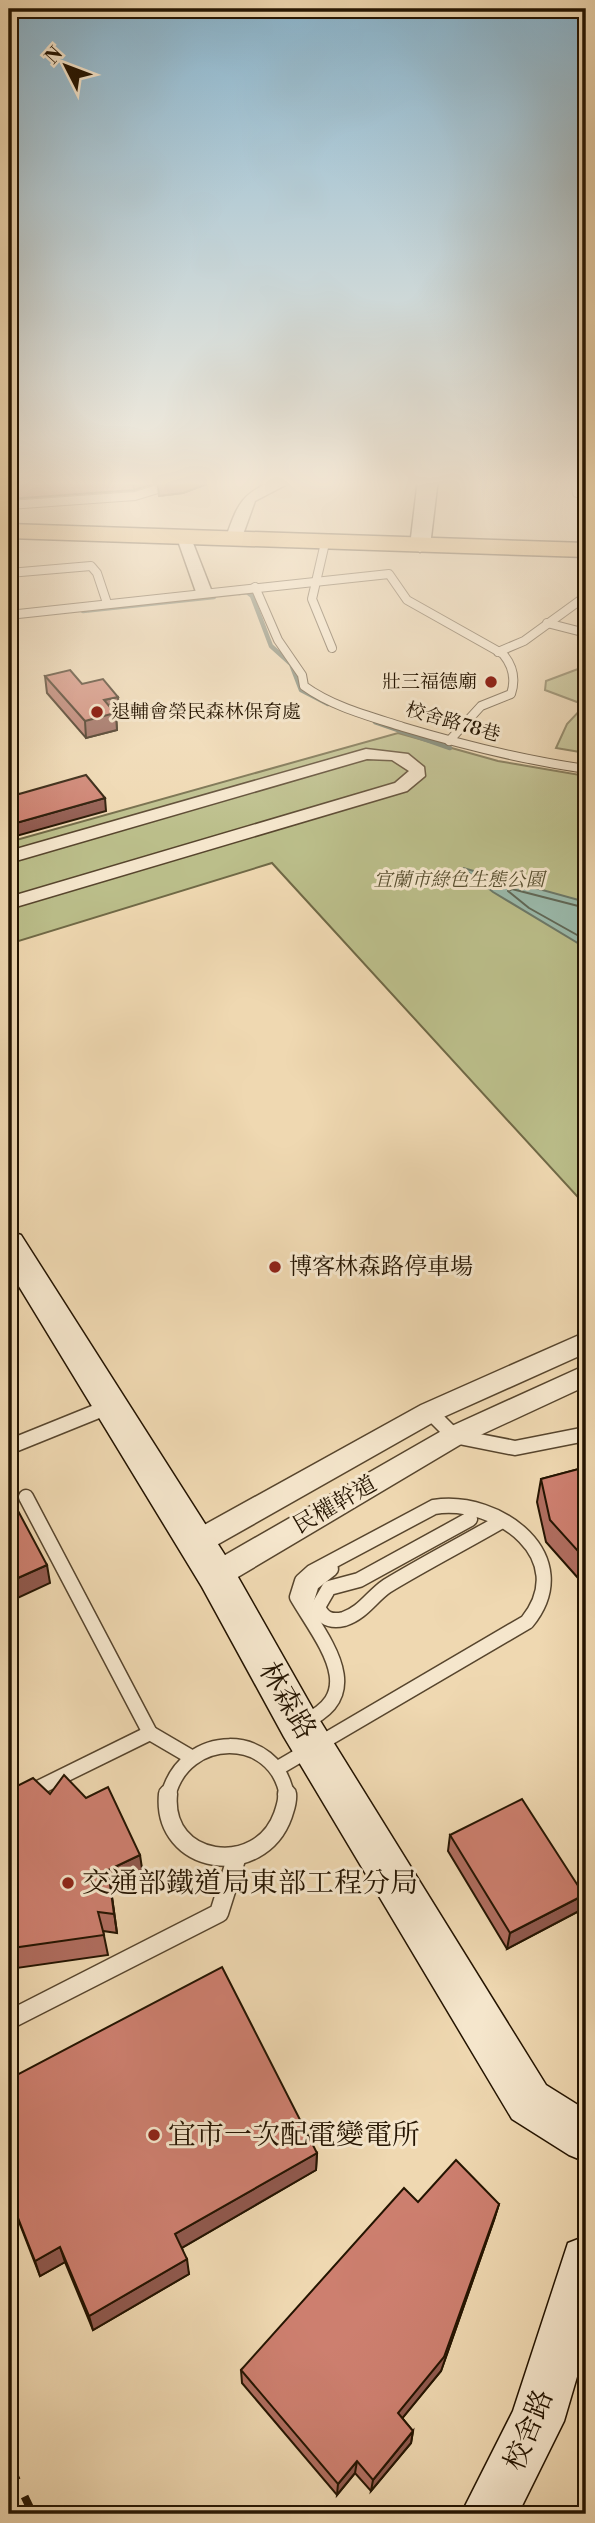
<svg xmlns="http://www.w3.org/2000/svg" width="595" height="2523" font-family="'Libre Bodoni','Noto Serif TC',serif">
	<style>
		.green { fill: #bbbe8a; stroke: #706946; stroke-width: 2 }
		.water { fill: #9abaac; stroke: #6b7868; stroke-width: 2 }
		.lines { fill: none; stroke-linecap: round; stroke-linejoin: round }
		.shore { stroke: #5f6756; stroke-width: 2 }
		.stream { stroke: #6b7868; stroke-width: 4.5 }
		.lane-far2-casing { stroke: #57452d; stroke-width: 10 }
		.lane-far1-casing { stroke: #57452d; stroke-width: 17 }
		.lane-casing { stroke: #57452d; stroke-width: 21 }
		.street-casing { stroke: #57452d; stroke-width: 3 }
		.secondary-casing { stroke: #241401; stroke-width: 3 }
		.primary-casing { stroke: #241401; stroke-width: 3 }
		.lane-far2 { stroke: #f5e6cc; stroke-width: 8 }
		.lane-far1 { stroke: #f5e6cc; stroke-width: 14 }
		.lane { stroke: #f5e6cc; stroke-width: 18 }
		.street { fill: #f5e6cc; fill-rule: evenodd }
		.secondary { fill: #f5e6cc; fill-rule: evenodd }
		.primary { fill: #e8bc78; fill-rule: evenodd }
		.rail { stroke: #241401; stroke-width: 8; stroke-dasharray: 18 18; stroke-linecap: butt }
		.wall { fill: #b06d5f; stroke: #241401; stroke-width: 2 }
		.shaded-wall { fill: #90594e; stroke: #241401; stroke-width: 2 }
		.building { fill: #cd7f6f; stroke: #241401; stroke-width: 2 }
		.poi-dot { fill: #8f2418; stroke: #f5e6cc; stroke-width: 2.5 }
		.labels { text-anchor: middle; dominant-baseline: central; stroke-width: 6; stroke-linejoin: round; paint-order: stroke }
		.far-poi-label { font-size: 19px; fill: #241401; stroke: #f5e6cc; text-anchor: end }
		.far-street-label { font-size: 19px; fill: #241401; stroke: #f5e6cc }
		.far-park-label { font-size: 19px; font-style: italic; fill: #595031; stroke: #f5e6cc }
		.poi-label { font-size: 23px; fill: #241401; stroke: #f5e6cc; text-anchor: start }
		.street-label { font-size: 23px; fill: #241401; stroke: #f5e6cc }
		.near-street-label { font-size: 28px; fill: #241401; stroke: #f5e6cc }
		.near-poi-label { font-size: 28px; fill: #241401; stroke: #f5e6cc; text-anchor: start }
	</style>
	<rect width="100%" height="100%" fill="#efd8b1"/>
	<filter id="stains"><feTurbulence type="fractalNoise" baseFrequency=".00286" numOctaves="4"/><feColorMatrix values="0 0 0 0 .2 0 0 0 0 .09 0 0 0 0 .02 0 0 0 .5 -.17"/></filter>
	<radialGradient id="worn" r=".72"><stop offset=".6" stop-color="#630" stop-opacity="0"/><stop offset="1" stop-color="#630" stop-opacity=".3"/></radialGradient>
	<g class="green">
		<polygon points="586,666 586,753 556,748 567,724 585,705 545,690 546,681"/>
		<polygon points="398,733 498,761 586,776 586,1206 272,863 9,944 9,842"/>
	</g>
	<polygon class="water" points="463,868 586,902 586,948 493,892"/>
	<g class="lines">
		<polyline class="shore" points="586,908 512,889 508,891 529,908 586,940"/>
		<g class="stream">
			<polyline points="239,593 247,592 252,596 271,646 291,664 301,690 328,704"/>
			<polyline points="83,611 214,597"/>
			<polyline points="375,722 450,748"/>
		</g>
		<g class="lane-far2-casing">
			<g id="lane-far2">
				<polyline points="575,479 577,493 586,494"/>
				<polyline points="9,505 135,496 174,484 176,479"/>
				<polyline points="325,543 312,599 332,648"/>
				<polyline points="9,573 91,566 97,573 107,603"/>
				<path d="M255,587L278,640L302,675L304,686C333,707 369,716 403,727C463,745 524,760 586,769"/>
				<path d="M9,615L389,574L407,600L503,654C513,666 516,679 511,694L481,706L449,741"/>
				<polyline points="547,623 586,633"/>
				<polyline points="498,652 524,641 586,596"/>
			</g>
		</g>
		<g class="lane-far1-casing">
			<g id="lane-far1">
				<polyline points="430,1412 454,1436 515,1448 586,1434"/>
				<polyline points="9,1447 108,1407"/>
				<polyline points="26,1497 150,1733"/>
				<path d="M470,1519L359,1580L329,1588L318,1607C323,1619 331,1622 344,1619C363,1613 372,1596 387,1586C425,1563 464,1543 502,1521"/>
				<polyline points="305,1606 312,1584 331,1569"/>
				<path d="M278,1768L527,1622C579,1558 499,1497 434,1507L312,1572L302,1581L297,1597C322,1640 370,1694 303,1722"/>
				<polyline points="22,1796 150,1733 191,1757"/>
				<path d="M168,1796C184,1730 276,1729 287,1796"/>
			</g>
		</g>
		<g class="lane-casing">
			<g id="lane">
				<path d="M168,1794C161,1866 260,1880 283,1815C285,1808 288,1802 287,1794"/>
				<polyline points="9,1802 25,1794"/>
				<polyline points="9,2020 219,1913 237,1856"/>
			</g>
		</g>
		<g class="street-casing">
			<g id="street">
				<path d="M277,479H297L255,501L241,540L238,543H228L225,540C238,504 240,494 277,479Z"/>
				<polygon points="184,534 191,538 212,592 210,595 198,595 196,592 177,538"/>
				<polygon points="366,749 408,754 424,767 425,776 407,791 9,909 9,897 395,783 409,771 392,760 367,759 9,863 9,851"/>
				<polygon points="586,1332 586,1353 439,1419 206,1551 196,1555 186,1551 182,1543 186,1535 421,1405"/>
				<polygon points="586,1365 586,1386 463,1443 226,1584 216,1587 206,1584 202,1575 206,1566 445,1429"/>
			</g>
		</g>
		<g class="secondary-casing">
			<g id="secondary">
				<polygon points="418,479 438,479 430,546 420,552 410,546"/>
				<polygon points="9,1231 21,1235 230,1563 314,1711 546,2085 586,2110 586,2162 569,2155 512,2119 284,1737 202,1587 9,1270"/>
				<polygon points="586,2236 586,2346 564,2421 518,2514 461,2514 513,2411 568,2243"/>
			</g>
		</g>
		<g class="primary-casing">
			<polygon id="primary" points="9,524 586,543 586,557 9,538"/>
		</g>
		<use href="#lane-far2" class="lane-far2"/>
		<use href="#lane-far1" class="lane-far1"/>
		<use href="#lane" class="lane"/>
		<use href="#street" class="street"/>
		<use href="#secondary" class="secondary"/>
		<use href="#primary" class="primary"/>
		<polyline class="rail" points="9,2464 33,2514"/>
	</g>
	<g class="wall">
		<polygon points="9,479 212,479 212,482 183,493 159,496 158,482 134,490 9,499"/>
		<polygon points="45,676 82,684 119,714 116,715 117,730 86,738 47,693"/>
		<polygon points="586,1467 586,1587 546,1542 537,1502 541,1479"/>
		<polygon points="9,1790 86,1798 143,1875 111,1890 117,1933 103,1931 108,1955 17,1968 12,1948 11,1925 9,1925"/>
		<polygon points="450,1835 579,1911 507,1949 448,1851"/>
		<polygon points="317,2153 316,2170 182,2248 189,2274 93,2330 65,2262 40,2276 9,2196"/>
		<polygon points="418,2202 499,2204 494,2220 441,2371 402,2418 413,2431 411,2443 371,2491 355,2473 337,2495 242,2383 241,2370"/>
	</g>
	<g class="shaded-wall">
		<polygon points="133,479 212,479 212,482 183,493 159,496 158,482 134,490"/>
		<polygon points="118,697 119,714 116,715 117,730 86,738 85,721 104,700"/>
		<polygon points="105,798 106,811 9,838 9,825"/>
		<polygon points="47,1565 50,1583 9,1602 9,1582"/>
		<polygon points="140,1855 143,1875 111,1890 117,1933 108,1870"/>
		<polygon points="584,1895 579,1911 507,1949 510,1933"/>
		<polygon points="317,2153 316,2170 178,2250 175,2234"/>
		<polygon points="499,2204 494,2220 441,2371 396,2426 398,2413"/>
		<polygon points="60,2247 65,2262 40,2276 35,2261"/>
		<polygon points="187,2259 189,2274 93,2330 89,2316"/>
		<polygon points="413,2431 411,2443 371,2491 373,2480"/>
		<polygon points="357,2461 355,2473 337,2495 338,2484"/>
	</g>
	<g class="building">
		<polygon points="70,670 82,684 103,679 118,697 104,700 115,713 85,721 45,676"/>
		<polygon points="86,775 105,798 9,825 9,781 19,794"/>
		<polygon points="586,1467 586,1560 550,1520 541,1479"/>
		<polygon points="9,1494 47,1565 9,1582"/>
		<polygon points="64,1775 86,1798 108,1787 140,1855 108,1870 114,1914 98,1912 104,1935 12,1948 10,1904 9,1904 9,1790 33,1778 50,1794"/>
		<polygon points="522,1799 584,1895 510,1933 450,1835"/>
		<polygon points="222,1967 317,2153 175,2234 187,2259 89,2316 60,2247 35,2261 9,2195 9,2079"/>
		<polygon points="456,2160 499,2204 444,2357 398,2413 413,2431 373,2480 357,2461 338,2484 241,2370 404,2188 418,2202"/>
	</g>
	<linearGradient id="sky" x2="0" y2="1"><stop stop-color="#89b6d0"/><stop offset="0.58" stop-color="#f8eddc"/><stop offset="1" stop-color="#f8eddc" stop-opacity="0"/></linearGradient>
	<rect width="595" height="833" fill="url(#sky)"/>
	<g class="poi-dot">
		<circle cx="491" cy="682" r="7"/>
		<circle cx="97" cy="712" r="7"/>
		<circle cx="275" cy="1267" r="7"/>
		<circle cx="68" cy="1883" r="7"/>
		<circle cx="154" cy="2135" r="7"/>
	</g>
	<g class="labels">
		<g class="far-poi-label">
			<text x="477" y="682">壯三福德廟</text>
			<text x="111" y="712" text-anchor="start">退輔會榮民森林保育處</text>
		</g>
		<g class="far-street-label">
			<text transform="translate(453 722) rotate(16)">校舍路78巷</text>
		</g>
		<g class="far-park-label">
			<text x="459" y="880">宜蘭市綠色生態公園</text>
		</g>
		<g class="poi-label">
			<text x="289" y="1267">博客林森路停車場</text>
		</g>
		<g class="street-label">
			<text transform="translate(335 1505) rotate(-30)">民權幹道</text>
		</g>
		<g class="near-street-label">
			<text transform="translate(287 1701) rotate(60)">林森路</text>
			<text transform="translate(529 2430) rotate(-68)">校舍路</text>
		</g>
		<g class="near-poi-label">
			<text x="82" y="1883">交通部鐵道局東部工程分局</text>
			<text x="168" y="2135">宜市一次配電變電所</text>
		</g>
	</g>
	<rect width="595" height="2523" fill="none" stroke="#efd8b1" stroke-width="35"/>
	<rect x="10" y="10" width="574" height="2502" fill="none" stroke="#241401" stroke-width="3.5"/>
	<rect x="18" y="18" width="560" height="2488" fill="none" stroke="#241401" stroke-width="2"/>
	<g transform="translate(66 66) rotate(312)" stroke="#f5e6cc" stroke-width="5" paint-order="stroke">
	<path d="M0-5L12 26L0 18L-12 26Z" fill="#241401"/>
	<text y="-10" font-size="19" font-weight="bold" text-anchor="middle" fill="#241401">N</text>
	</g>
	<rect width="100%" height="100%" filter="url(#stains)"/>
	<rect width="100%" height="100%" fill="url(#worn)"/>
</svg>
